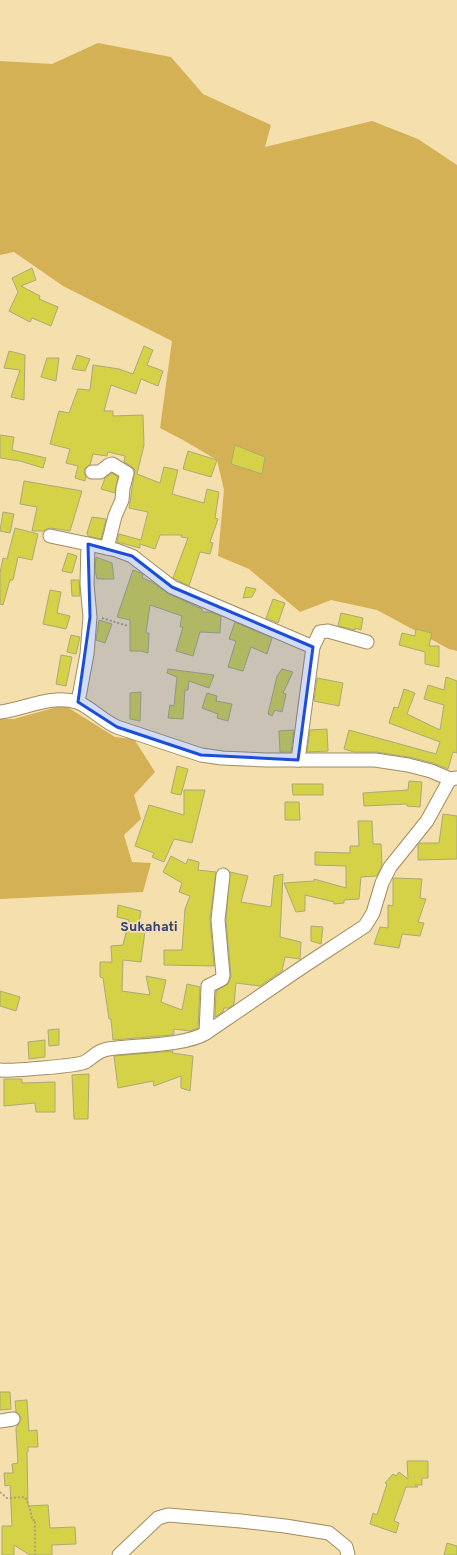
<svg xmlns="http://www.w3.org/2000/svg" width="457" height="1555" font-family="Overpass,sans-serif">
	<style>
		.green { fill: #d5b155 }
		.building { fill: #d5d247; stroke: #aaaa78 }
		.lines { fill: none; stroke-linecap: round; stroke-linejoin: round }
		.street-casing { stroke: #a18d5e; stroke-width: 15 }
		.path { stroke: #ae9e78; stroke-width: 2; stroke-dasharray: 2 2; stroke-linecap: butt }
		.street { stroke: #fff; stroke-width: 13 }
		.marked { fill: #1d4ed8; fill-opacity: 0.2; stroke: #1d4ed8; stroke-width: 3; stroke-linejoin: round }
		.labels { text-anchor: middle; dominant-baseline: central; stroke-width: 3.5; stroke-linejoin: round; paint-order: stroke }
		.quarter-label { font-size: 14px; font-weight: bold; fill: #30437c; stroke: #f4dfad }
	</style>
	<rect width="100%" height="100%" fill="#f4dfad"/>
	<g class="green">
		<polygon points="98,43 171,57 203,94 271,125 265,147 372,121 418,139 457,165 457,651 449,649 377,610 331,600 300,612 249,569 218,556 224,490 217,460 183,440 160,428 172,341 63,286 14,252 0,255 0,61 52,64"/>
		<polygon points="64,705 115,737 134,739 155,772 134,795 141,819 124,835 132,862 151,863 143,892 0,899 0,719 14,719"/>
	</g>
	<g class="building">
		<polygon points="32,268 36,280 21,286 40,296 39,299 58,307 51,326 32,318 30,322 9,311 18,292 12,278"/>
		<polygon points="144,346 153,350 147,365 163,371 158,386 141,379 136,394 111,385 104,411 113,411 113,416 143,415 144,445 137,474 160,483 164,467 178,470 172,494 204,503 207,489 219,492 215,518 218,519 210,542 213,543 210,554 200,552 189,586 173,578 188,538 181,537 182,535 160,535 155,549 140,544 140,548 117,542 119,534 141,540 148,512 129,508 135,470 131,466 124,462 125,456 108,452 107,456 93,454 90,465 85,468 84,472 86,477 85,481 75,478 78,466 66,463 70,449 50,444 59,411 69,413 78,389 90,390 93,365 119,369 133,374"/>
		<polygon points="9,351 25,355 24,400 11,397 20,370 4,368"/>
		<polygon points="77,355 90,359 85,371 72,369"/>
		<polygon points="47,358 59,358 56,381 41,377"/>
		<polygon points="0,435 14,437 12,450 46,458 43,468 20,461 0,458"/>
		<polygon points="235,445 265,457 262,474 231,464"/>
		<polygon points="188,451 217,460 211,477 183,469"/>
		<polygon points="112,473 118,477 115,493 101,489 105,478"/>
		<polygon points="24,481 82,491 70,531 51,528 47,529 44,531 32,531 37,507 20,504"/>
		<polygon points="3,512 14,514 10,533 0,531"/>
		<polygon points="92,517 106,519 101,539 88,536 87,533"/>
		<polygon points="15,528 38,534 32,560 18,557 13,580 10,580 3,605 0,604 0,573 3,558 7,559"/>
		<polygon points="68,553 77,556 72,573 62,571"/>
		<polygon points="96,557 112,563 114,579 97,579 95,570"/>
		<polygon points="133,570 141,573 143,575 142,578 152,582 169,594 202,609 202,612 210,612 221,616 220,633 200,632 193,656 176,651 183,627 180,627 182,616 150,605 146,633 149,633 148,653 141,651 130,651 130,620 117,617"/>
		<polygon points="71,580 79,580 80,596 72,596"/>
		<polygon points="246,587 256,589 252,597 243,598"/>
		<polygon points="50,590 61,592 57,613 70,616 66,629 43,624"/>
		<polygon points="273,599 285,603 278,623 266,618"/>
		<polygon points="341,613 363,618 361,630 355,628 355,630 338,626"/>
		<polygon points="99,620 112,624 105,643 96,640"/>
		<polygon points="235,622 272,638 267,654 251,647 243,671 228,667 236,641 229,639"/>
		<polygon points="416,629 432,633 429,646 439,646 439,667 425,664 425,652 399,645 402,633 415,636"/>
		<polygon points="71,635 80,637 76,654 67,652"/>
		<polygon points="61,655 72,657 66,686 56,684"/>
		<polygon points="168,669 214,675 209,688 189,681 188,690 185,690 183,719 168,718 170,705 174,706 177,677 167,673"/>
		<polygon points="282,669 293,672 283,693 286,694 282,712 275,710 272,716 268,714 277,676"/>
		<polygon points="446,677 457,681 457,753 453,752 448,769 433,763 409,757 376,752 354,752 344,749 349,730 436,754 440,742 389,723 394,707 398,708 404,689 415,693 407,714 440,730 444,705 424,699 428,685 444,690"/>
		<polygon points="317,678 343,683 339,706 314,701"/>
		<polygon points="141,692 140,721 130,719 130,693"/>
		<polygon points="207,693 217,696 216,701 232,704 228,721 217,718 218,714 202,708"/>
		<polygon points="327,729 328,751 307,752 310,730"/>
		<polygon points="294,730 291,752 280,752 279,731"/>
		<polygon points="177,766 188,769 181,795 171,793"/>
		<polygon points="409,781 422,782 420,807 407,806 407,804 364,806 363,793 408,790"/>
		<polygon points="292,784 323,784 323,795 293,795"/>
		<polygon points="184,790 205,790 192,843 174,839 164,862 152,857 154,853 135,846 149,805 184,815"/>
		<polygon points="285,802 299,802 300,820 285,820"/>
		<polygon points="443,814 457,816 457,859 418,860 418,845 420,843 439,843"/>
		<polygon points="358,821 372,821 373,844 381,844 382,865 377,876 361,877 359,899 344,900 344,903 334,904 334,902 305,895 305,911 296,912 284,883 314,881 314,879 346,888 346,866 315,865 315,852 350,853 350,846 359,846"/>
		<polygon points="171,856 186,864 188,859 199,862 198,870 216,872 210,919 214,966 164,965 164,950 182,950 185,909 190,896 179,892 182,883 163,872"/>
		<polygon points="230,872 248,876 241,902 271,907 274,876 283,874 280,937 301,942 300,959 285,957 282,971 260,986 236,983 234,1004 229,1008 224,1008 223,1012 215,1017 216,991 228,984 231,977 226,920"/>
		<polygon points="393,878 422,879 420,898 426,899 418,922 424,923 420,936 402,934 399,948 374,944 380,927 388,928 388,905 393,906"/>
		<polygon points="118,905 141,911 138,931 145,931 141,962 123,960 122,991 150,995 146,976 166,980 161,1002 182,1010 187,984 200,987 198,1028 190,1031 174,1029 174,1034 171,1035 113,1040 111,1019 109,1019 103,978 100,977 100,962 112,962 111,946 123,945 129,920 117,917"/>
		<polygon points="311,926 323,927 321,944 311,941"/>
		<polygon points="0,991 20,997 16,1011 0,1006"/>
		<polygon points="59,1029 59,1045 49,1046 48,1030"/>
		<polygon points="45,1040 45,1057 29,1059 28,1042"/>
		<polygon points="173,1051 172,1053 193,1056 190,1091 181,1088 181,1076 154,1086 153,1081 118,1088 114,1056"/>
		<polygon points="89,1074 88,1119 74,1119 72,1075"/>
		<polygon points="4,1079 22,1079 22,1083 55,1082 55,1112 36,1112 35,1103 4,1106"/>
		<polygon points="0,1392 10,1392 11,1409 0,1410"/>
		<polygon points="27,1400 29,1431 37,1430 38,1447 28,1447 28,1452 27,1452 28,1506 48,1505 50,1528 75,1527 76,1544 52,1545 52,1555 30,1555 14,1545 14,1555 2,1555 2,1526 12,1526 10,1485 5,1486 4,1473 13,1473 12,1464 18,1463 16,1429 21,1418 19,1414 16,1412 15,1401"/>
		<polygon points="407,1461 428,1461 428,1478 422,1478 422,1485 415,1485 418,1487 406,1487 394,1521 399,1523 396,1533 370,1524 373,1513 377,1515 387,1484 385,1483 393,1474 396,1476 399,1472 408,1479"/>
		<polygon points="447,1543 457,1546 457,1555 444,1555"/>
	</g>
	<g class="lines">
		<g class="street-casing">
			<g id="street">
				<polyline points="92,472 100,472 109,465 112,464 127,473 123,488 122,500 115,516 107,548"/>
				<polyline points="50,536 88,544 87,584 90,617 87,654 78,702"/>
				<polyline points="88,544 116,550 132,556 172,587 313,647"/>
				<path d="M0,712C25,709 52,694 77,702C89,706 103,721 117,727L201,755L222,758L266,760H375L408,765L431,771L450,779"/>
				<polyline points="298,760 313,647 320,632 328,631 367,642"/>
				<polyline points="206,1033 208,988 208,986 222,979 223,975 218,920 223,875"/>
				<path d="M0,1070C10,1071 78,1066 85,1062C94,1057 96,1051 108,1049C134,1045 185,1046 206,1033L304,966L365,926L373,913L382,883L390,867L427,821L450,779L457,778"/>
				<polyline points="0,1421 13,1419"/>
				<polyline points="119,1555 158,1518 168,1515 241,1521 285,1526 329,1533 346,1547 348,1555"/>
			</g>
		</g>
		<g class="path">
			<polyline points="102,618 128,626"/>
			<path d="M0,1492L7,1498L25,1497C29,1505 31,1511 32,1520H35V1555"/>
		</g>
		<use href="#street" class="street"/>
	</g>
	<path class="marked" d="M88,544L132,556L172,587L313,647L298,760L201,755L117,727L78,702L90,617Z"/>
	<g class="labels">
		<g class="quarter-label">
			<text x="149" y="927">Sukahati</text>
		</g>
	</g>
</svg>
